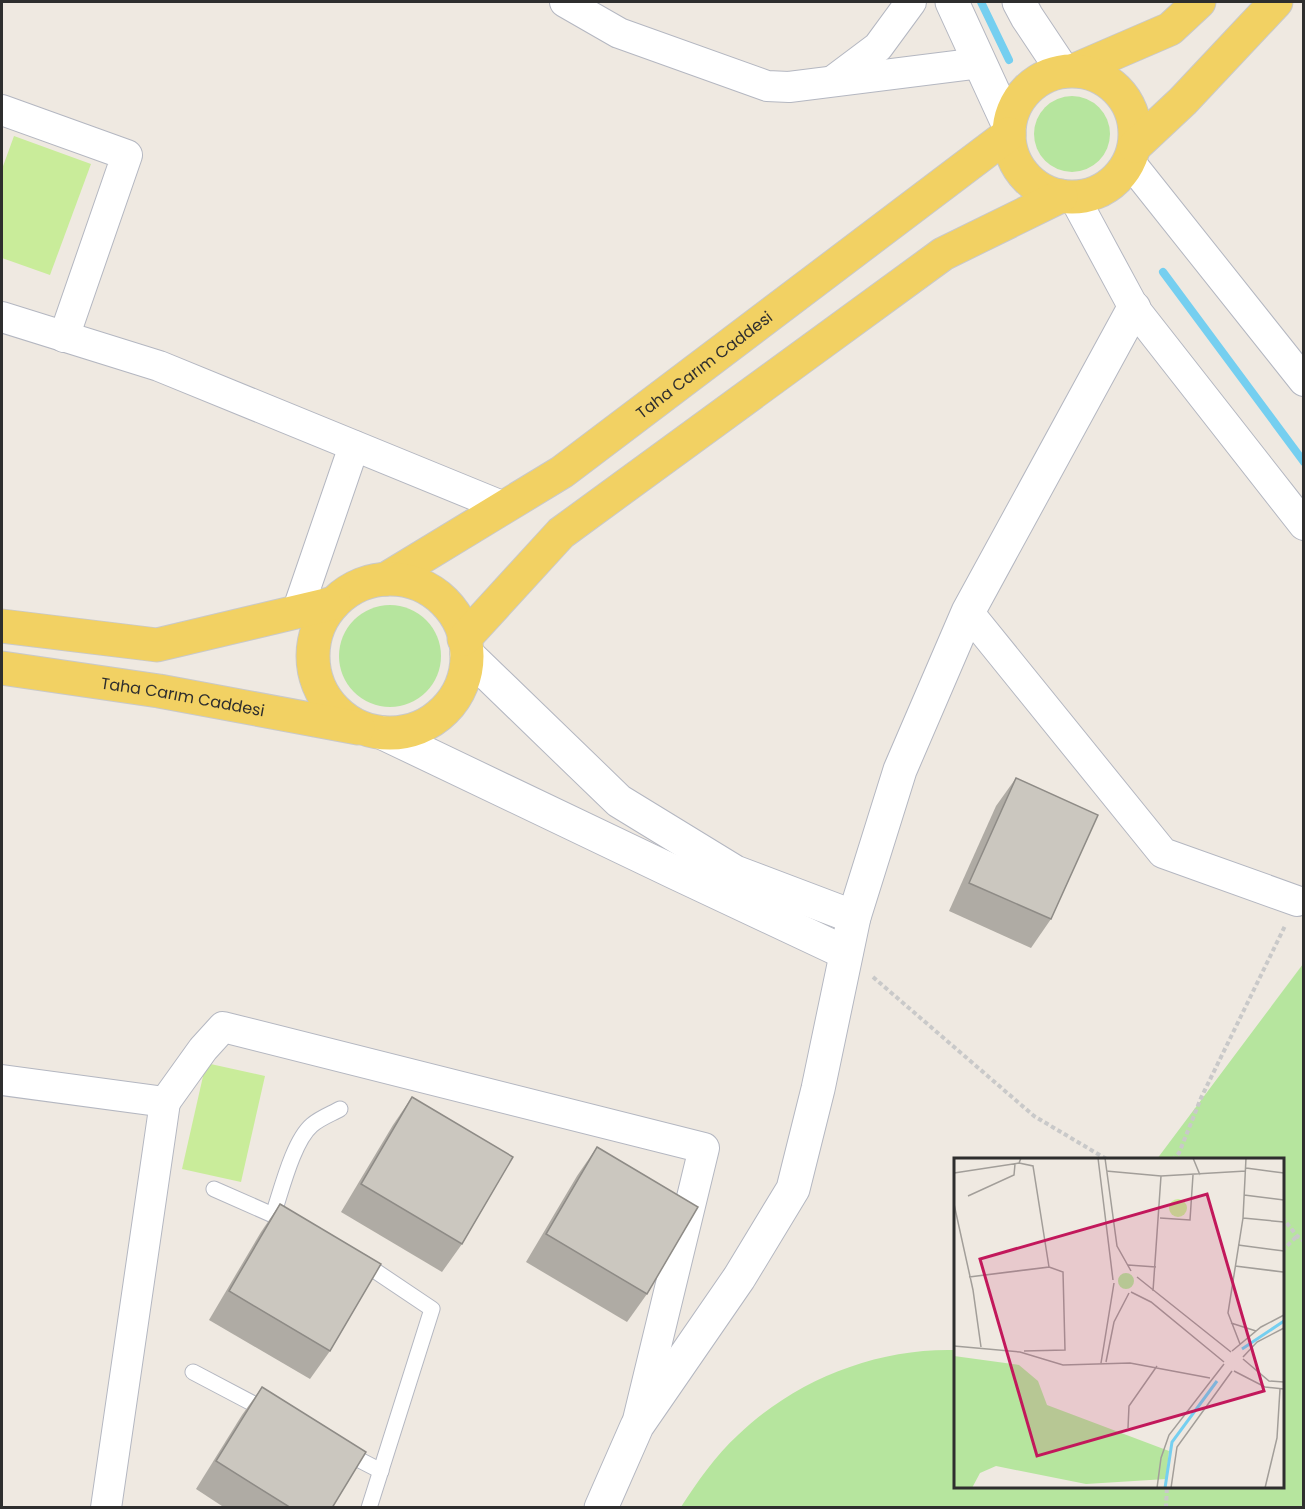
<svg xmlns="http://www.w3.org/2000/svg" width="1305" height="1509" font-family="Poppins,sans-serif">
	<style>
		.green { fill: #b6e59e }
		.pitch { fill: #c9ec9a }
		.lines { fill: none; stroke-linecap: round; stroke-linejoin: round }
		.stream { stroke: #75cff0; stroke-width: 8 }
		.service-casing { stroke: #b4b7c1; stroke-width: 17 }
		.minor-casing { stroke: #b4b7c1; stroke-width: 32 }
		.tertiary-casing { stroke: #b4b7c1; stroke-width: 35 }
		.secondary-casing { stroke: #b4b7c1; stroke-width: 35 }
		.primary-casing { stroke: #c9c9c9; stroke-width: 35 }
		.path { stroke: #c9c9c9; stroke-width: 4; stroke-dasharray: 4.5 3; stroke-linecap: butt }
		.service { stroke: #fff; stroke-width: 15 }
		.minor { stroke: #fff; stroke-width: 30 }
		.tertiary { stroke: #fff; stroke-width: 33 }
		.secondary { stroke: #fff; stroke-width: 33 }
		.primary { stroke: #f2d163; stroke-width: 33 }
		.wall { fill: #afaba4 }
		.building { fill: #cbc7bf; stroke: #8e8b86; stroke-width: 1.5 }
		.labels { text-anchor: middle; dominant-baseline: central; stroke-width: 4.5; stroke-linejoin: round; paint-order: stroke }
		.street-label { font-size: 16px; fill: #2e2e2e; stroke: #fff }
		.inset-river { fill: none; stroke: #75cff0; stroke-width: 3 }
		.inset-road { fill: none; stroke: #a29e99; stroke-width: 1.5 }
		.view { fill: #c2185b; fill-opacity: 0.15; stroke: #c2185b; stroke-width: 3 }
		.inset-edge { fill: none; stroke: #2e2e2e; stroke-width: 3 }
	</style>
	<rect width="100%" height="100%" fill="#efe9e1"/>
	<g class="green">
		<circle cx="1072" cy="134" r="38"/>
		<circle cx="390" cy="656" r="51"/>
		<path d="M1303,964V1507H681C698,1481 715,1456 738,1435C795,1380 876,1348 955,1350L956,1486H1282V1160L1157,1159Z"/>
	</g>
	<g class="pitch">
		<polygon points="14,136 91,164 50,275 2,258 2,169"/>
		<polygon points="206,1063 265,1076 241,1182 182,1169"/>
	</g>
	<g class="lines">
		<g class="stream">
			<polyline points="981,2 1009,60"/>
			<polyline points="1163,272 1304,462"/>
		</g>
		<g class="service-casing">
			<g id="service">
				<polyline points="214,1189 291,1223"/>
				<path d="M273,1215C281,1192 293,1141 312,1125C320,1118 331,1114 340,1109"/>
				<polyline points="362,1262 432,1309 369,1508"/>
				<polyline points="193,1372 267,1411"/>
				<polyline points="344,1452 381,1471"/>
			</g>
		</g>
		<g class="minor-casing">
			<g id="minor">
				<polyline points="565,2 619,33 767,86 789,87 980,63"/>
				<polyline points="834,80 878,47 911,2"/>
				<polyline points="2,110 127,155 64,337"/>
				<polyline points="1129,161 1304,381"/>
				<polyline points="1074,197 1134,308 1304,525"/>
				<polyline points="2,317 159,366 504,507"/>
				<polyline points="297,612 354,446"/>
				<polyline points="968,612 1163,853 1297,901"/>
				<polyline points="2,1080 165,1102 106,1508"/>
				<polyline points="165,1102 203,1049 223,1027 704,1148 638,1420"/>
			</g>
		</g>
		<g class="tertiary-casing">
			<g id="tertiary">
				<polyline points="467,654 619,801 735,872 854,917"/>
				<polyline points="383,733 676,873 846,953"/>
				<polyline points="601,1508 637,1426 739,1278 793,1189 818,1089 854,917 900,770 968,612 1134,308"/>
			</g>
		</g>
		<g class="secondary-casing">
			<g id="secondary">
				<polyline points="952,2 1009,126"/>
				<polyline points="1019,2 1027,17 1063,71"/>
			</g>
		</g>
		<g class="primary-casing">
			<g id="primary">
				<polyline points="1075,70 1170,29 1199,2"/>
				<circle cx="1072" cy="134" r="63"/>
				<polyline points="1135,146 1183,101 1276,2"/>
				<path id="s1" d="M386,579L562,472L1009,134"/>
				<circle cx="390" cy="656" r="77"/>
				<polyline points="2,626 157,645 334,603"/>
				<polyline points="464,639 561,533 943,254 1061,196"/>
				<path id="s2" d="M2,668L159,691L358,728"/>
			</g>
		</g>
		<g class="path">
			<polyline points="873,977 1034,1116 1108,1160"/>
			<polyline points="1172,1160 1179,1153 1201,1098 1285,926"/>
			<polyline points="1282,1217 1297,1236 1304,1241"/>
			<polyline points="1282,1251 1297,1236"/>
			<polyline points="1166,1508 1167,1486"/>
		</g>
		<use href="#service" class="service"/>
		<use href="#minor" class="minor"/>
		<use href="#tertiary" class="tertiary"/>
		<use href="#secondary" class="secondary"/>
		<use href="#primary" class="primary"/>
	</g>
	<g class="wall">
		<polygon points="1016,778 1051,919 1031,948 949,911 996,806"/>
		<polygon points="412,1097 462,1244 442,1272 341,1212 393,1125"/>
		<polygon points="597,1147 647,1294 627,1322 526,1262 577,1176"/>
		<polygon points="280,1204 330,1351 310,1379 209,1320 261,1232"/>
		<polygon points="262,1387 332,1508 225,1508 196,1489 242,1415"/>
	</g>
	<g class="building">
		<polygon points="1016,778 1098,815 1051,919 969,883"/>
		<polygon points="412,1097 513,1157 462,1244 361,1184"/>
		<polygon points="597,1147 698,1207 647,1294 546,1234"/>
		<polygon points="280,1204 381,1264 330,1351 229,1291"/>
		<polygon points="262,1387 366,1452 332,1508 291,1508 216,1461"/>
	</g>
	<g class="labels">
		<g class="street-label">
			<text stroke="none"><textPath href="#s1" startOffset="384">Taha Carım Caddesi</textPath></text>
			<text stroke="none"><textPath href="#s2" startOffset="183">Taha Carım Caddesi</textPath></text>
		</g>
	</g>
	<g transform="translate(954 1158)">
		<rect width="330" height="330" fill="#efe9e1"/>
		<path d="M164 123a8 8 0 1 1 16 0a8 8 0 1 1-16 0ZM0,198L65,207L84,223L93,247L215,293L212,321L132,326L42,308L26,315L18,330H0Z" fill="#b6e59e"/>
		<path d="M215 50a9 9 0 1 1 18 0a9 9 0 1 1-18 0Z" fill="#c9ec9a"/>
		<path class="inset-river" d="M288,191L330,163M211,330L218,284L263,223"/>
		<path class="inset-road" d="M144,0L159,122M151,0L163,88L177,113M239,0L246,17M292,10L330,15M152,13L207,18L292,13M0,15L65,5L67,0M290,37L330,42M14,38L60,17L61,6M0,46L19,132L27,189M206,60L236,62L239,17M289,60L330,64M284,87L330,93M174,107L202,109M281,108L329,114M15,119L95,109L79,8L65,5M183,119L277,194M199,133L207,18M177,134L197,144L270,204M277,165L302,173M286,186L274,155L289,60L292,0M0,188L66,194L109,207L176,205L256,220M70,193L111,192L109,114L95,109M278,193L307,169L330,157M289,199L303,184L330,170M289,201L315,223L330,224M152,204L160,164L175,135M147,205L160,125M280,213L311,229L330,231M174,270L175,248L203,208M203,330L207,300L215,277L270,206M217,330L223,289L278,213M311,330L323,280L326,231"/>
		<path class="view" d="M253,36L310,233L83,298L26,101Z"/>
		<rect width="330" height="330" class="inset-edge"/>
	</g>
	<rect width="1305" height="1509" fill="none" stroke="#2e2e2e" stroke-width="6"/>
</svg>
